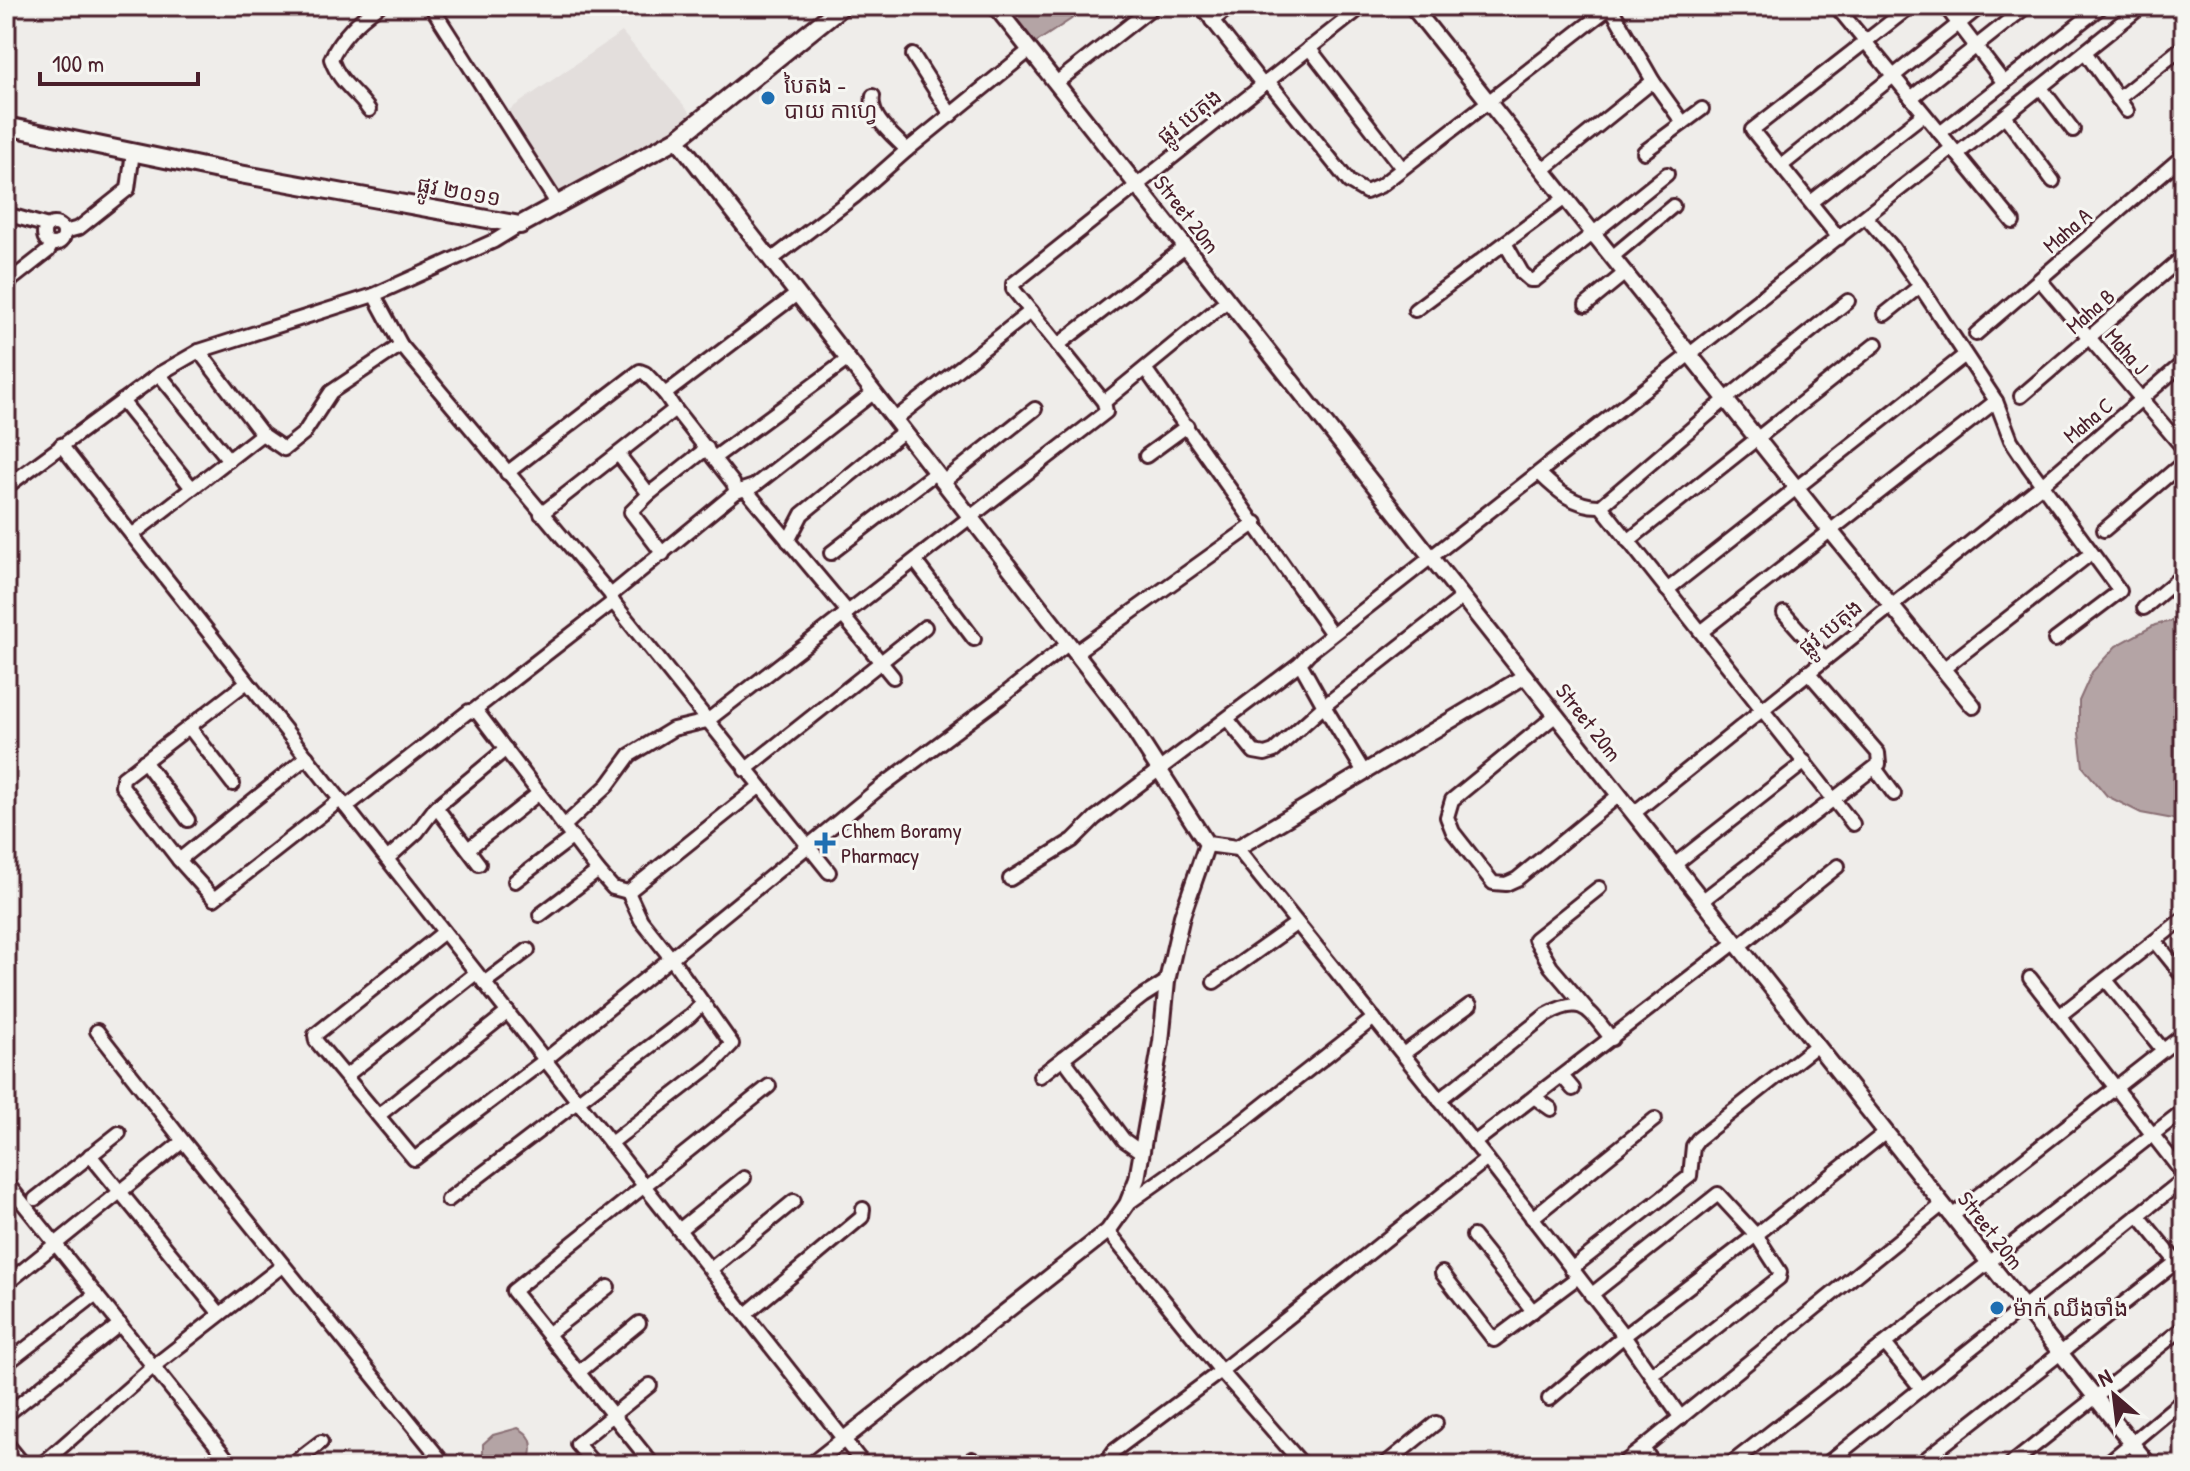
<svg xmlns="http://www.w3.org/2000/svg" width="2190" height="1471" font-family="'Patrick Hand','Noto Sans Khmer',sans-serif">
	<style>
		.built { fill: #e3dedc }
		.water { fill: #b4a4a5; stroke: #8a6f74; stroke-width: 2 }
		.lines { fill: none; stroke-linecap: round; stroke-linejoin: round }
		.minor-casing { stroke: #4a1f2b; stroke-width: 18 }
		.tertiary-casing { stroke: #4a1f2b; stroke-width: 20 }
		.secondary-casing { stroke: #4a1f2b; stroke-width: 22 }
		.minor { stroke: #f6f6f2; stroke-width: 12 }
		.tertiary { stroke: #f6f6f2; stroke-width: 14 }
		.secondary { stroke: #f6f6f2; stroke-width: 16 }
		.poi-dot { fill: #1f6fb2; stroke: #f6f6f2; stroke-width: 3 }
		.labels { text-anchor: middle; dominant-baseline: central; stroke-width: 6; stroke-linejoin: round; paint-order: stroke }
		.poi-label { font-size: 22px; fill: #4a1f2b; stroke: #f6f6f2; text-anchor: start }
		.street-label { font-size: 22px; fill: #4a1f2b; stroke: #f6f6f2 }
	</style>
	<rect width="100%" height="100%" fill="#efedea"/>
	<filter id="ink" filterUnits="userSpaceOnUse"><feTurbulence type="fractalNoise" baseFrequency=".0125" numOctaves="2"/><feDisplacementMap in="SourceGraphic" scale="16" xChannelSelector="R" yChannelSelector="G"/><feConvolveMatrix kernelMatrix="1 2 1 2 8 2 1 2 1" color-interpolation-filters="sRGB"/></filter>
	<g filter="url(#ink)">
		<polygon class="built" points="622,32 692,115 674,130 564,191 558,189 509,110"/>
		<g class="water">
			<polygon points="1012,6 1091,6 1035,43 1022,33"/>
			<polygon points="2184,618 2184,821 2141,813 2107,796 2083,767 2079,733 2079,701 2092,672 2116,646 2155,625"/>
			<path d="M518,1428C530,1434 534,1442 531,1456L520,1462L487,1461L483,1453V1444L493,1435Z"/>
		</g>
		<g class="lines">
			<g class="minor-casing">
				<g id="minor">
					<polyline points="431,6 558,205"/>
					<polyline points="1201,6 1263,85"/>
					<polyline points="1363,6 1268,81 1349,182 1366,192 1380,186 1610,7"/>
					<polyline points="1610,6 1653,81 1683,123 1644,152"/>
					<polyline points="1836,6 2013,222"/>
					<polyline points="1945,6 2004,83"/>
					<polyline points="1514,8 1518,6"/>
					<polyline points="1212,21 1231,6"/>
					<polyline points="1309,48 1402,168"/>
					<polyline points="2085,52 2127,111"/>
					<polyline points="913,55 951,115"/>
					<polyline points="1056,83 1154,6"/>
					<polyline points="2041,88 2073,130"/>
					<path d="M873,96C869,118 893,135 907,150L1030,50"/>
					<polyline points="1911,98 2027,6"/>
					<polyline points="2118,99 2184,46"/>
					<path d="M369,110C355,90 340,84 331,59C341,36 359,20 379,6"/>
					<polyline points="2005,116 2053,181"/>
					<polyline points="1683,123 1702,109"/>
					<polyline points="1940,133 2102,6"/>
					<polyline points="1957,154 2142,6"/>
					<polyline points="1781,166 1981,6"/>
					<polyline points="1543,170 1653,81"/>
					<polyline points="1811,202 1924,114"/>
					<polyline points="6,214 48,226"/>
					<polyline points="1866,217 1893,248 1920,286 1996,401 2011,440 2029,467 2120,591 2055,640"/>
					<circle cx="54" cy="234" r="10"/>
					<polyline points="64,232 79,228 128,189 133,152"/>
					<polyline points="1839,238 1752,130 1911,6"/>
					<polyline points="1505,243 1522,273 1530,280 1535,280 1667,174"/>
					<polyline points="1612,257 1673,206"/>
					<polyline points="771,260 855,196 907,150"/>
					<polyline points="2040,280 2184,449"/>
					<polyline points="6,284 48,251 52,244"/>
					<polyline points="374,295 401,345 611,595 613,602 829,872"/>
					<polyline points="1586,305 1625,273"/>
					<polyline points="1415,310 1565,198"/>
					<polyline points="1885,314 1920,286"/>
					<polyline points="1976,334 2184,155"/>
					<polyline points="1058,345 1185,247"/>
					<polyline points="199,351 262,434 284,449 304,433 331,392 401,345"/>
					<polyline points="1146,370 1332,634"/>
					<polyline points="159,374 229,460"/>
					<polyline points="2021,396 2184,256"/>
					<polyline points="122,401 192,488"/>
					<polyline points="1104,402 1228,300"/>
					<polyline points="894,420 1031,311"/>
					<polyline points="61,445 864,1465"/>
					<polyline points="618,454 649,494"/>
					<polyline points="1146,456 1187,426"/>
					<polyline points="714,458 847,360"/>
					<polyline points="507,473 640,371 645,373 665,394"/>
					<path d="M1540,474C1557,491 1576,507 1601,506L1853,824"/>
					<polyline points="943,482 1035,409"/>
					<polyline points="6,487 159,374 199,351 374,295 494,241 520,225"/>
					<polyline points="746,490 848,612"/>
					<polyline points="736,492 754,486 873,393"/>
					<polyline points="1601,506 1725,400 1848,301"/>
					<polyline points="541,514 675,409 665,394 797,294"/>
					<polyline points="2104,530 2184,462"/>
					<polyline points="132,535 262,434"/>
					<polyline points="788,541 802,514 903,432"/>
					<polyline points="1628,541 1876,344"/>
					<polyline points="831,553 935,473"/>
					<polyline points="663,554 631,512 649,494 707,448"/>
					<polyline points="915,561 974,639"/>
					<polyline points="1667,590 1965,355"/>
					<polyline points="611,595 736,492 733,483 675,409"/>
					<polyline points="2144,608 2184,574"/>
					<polyline points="1784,613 1825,659"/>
					<polyline points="843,616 893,677"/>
					<polyline points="1701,632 1996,401"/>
					<polyline points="1076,652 1256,523"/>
					<polyline points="1943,669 2085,558"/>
					<polyline points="247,682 123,778 122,786 179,860 214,899 340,800"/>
					<polyline points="473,711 613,602"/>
					<polyline points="1556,715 1452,800 1447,817 1453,832 1493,883 1506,884 1517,879 1619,795"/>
					<polyline points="1228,720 1254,752 1265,754 1274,751 1324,706 1300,663 1309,653 1952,148"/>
					<polyline points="189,727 233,784"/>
					<polyline points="144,761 188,820"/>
					<polyline points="1875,768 1894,794"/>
					<polyline points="745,770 925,627"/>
					<polyline points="1364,772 1324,706 1463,597"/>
					<polyline points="346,807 469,711 478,713 598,871 613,888 628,892"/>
					<polyline points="436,807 479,864"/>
					<polyline points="1634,813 2043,484 2184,362"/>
					<polyline points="564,826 608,785 630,755 673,729 707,721 1106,412 1104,402 1013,289 1013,284 1268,81"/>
					<polyline points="1237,848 1487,1159 1624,1336 1681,1418"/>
					<polyline points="468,849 539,793"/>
					<polyline points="387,859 417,832 436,807 506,749"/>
					<polyline points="179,860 307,757"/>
					<polyline points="1674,865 1805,762"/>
					<polyline points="1010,879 1073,840 1095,818 1300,663"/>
					<polyline points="515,881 573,837"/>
					<polyline points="628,892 641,920 671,958 878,789 1000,698 1069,643"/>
					<polyline points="628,892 759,787"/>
					<polyline points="1703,900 1879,764 1878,753 1808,672"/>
					<polyline points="540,915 598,871"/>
					<polyline points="444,932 315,1035 316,1041 414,1159 545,1060 671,958 703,1003 690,1016 448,1200"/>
					<polyline points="2155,941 2184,977"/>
					<polyline points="1739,946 1838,866"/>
					<polyline points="2030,978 2184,1175"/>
					<polyline points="2106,980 2163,1050"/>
					<polyline points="1214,982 1297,923"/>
					<polyline points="484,983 528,950"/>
					<polyline points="1586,1008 1551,967 1535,939 1599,888"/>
					<polyline points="2059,1016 2184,918"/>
					<polyline points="1403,1054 1470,1005"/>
					<polyline points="1063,1058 1124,1140 1141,1152"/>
					<polyline points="347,1075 476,973"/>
					<polyline points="1040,1076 1143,996 1167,981"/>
					<polyline points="1562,1076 1573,1089"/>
					<polyline points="1534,1097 1551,1109"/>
					<path d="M1439,1100L1546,1015C1584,994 1588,1010 1612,1039"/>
					<polyline points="379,1115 508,1012"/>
					<polyline points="183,1141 445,1465"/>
					<polyline points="611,1143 712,1065 732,1044 703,1003"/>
					<polyline points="1474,1143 1736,942"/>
					<polyline points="90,1155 220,1314"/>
					<polyline points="6,1182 232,1465"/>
					<polyline points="35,1199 119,1133"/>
					<polyline points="1127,1204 1233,1129 1374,1018"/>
					<polyline points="2138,1215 2184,1271"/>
					<polyline points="1952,1216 2184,1034"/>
					<polyline points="1532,1218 1655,1119"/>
					<polyline points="679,1230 744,1178"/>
					<polyline points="1108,1231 1221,1371 1303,1465"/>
					<polyline points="1473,1236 1533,1311"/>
					<polyline points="711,1269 794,1201"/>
					<polyline points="1571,1269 1690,1176 1693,1146 1698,1139 1817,1045"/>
					<polyline points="1442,1273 1494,1340 1578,1277"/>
					<polyline points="6,1284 183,1141 97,1031"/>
					<polyline points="1591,1295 1718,1194 1756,1235 1886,1132"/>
					<polyline points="746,1314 862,1217 863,1209"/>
					<polyline points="548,1334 608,1287"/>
					<polyline points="1885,1344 1921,1388"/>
					<polyline points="6,1364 96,1294"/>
					<polyline points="579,1372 639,1323"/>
					<polyline points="1549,1399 1624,1336 1756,1235 1780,1272 1779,1278 1690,1348 1651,1374"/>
					<polyline points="6,1415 120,1324"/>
					<polyline points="6,1443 24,1465"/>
					<polyline points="1643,1448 1943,1204"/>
					<polyline points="41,1465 154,1366 282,1266"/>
					<polyline points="291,1465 321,1442"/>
					<polyline points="595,1465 577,1444 650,1385"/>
					<polyline points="653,1465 513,1291 769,1086"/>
					<polyline points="964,1465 972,1459"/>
					<polyline points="1104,1465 1114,1451 1221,1371 1487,1159"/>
					<polyline points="1384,1465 1436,1423"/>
					<polyline points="1621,1465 1643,1448 1654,1465"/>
					<polyline points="1729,1465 2184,1110"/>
					<polyline points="1825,1465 2184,1179"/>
					<polyline points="1918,1465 2184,1256"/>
					<polyline points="2010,1465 2184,1327"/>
					<polyline points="2105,1465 2184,1399"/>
				</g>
			</g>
			<g class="tertiary-casing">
				<g id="tertiary">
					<polyline points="995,6 2149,1465"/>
					<polyline points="1412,6 1829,529 1973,706"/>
					<polyline points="677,139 1124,715 1207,844 1182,916 1167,981 1161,1042 1137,1179 1127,1204 1108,1231 811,1465"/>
					<polyline points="1207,844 1237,848 1525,676"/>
				</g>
			</g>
			<g class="secondary-casing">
				<polyline id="secondary" points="6,126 218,170 520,225 677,139 842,6"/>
			</g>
			<use href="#minor" class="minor"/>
			<use href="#tertiary" class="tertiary"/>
			<use href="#secondary" class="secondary"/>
		</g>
	</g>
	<g class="poi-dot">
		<circle cx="768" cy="98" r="8"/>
		<path d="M821 831h8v8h8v8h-8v8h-8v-8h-8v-8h8z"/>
		<circle cx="1997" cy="1308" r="8"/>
	</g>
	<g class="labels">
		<g class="poi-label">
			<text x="784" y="85">បៃតង -<tspan x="784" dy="25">បាយ កាហ្វេ</tspan></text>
			<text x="841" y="830">Chhem Boramy<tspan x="841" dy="25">Pharmacy</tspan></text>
			<text x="2013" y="1308">ម៉ាក់ ឈីងចាំង</text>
		</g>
		<g class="street-label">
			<text transform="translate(1189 116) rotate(-38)">ផ្លូវ បេតុង</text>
			<text transform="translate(459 191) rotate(10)">ផ្លូវ ២០១១</text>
			<text transform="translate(1187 214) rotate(52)">Street 20m</text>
			<text transform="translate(2067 230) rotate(-41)">Maha A</text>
			<text transform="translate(2090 311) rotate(-41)">Maha B</text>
			<text transform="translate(2127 351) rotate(49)">Maha J</text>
			<text transform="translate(2088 420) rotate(-40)">Maha C</text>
			<text transform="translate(1830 627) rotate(-39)">ផ្លូវ បេតុង</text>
			<text transform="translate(1589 722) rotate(52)">Street 20m</text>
			<text transform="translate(1991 1230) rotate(52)">Street 20m</text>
		</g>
	</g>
	<rect width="2190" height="1471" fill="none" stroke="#f6f6f2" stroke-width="32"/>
	<rect x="16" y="16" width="2158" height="1439" fill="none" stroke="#4a1f2b" stroke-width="3" filter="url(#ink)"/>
	<g transform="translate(2114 1395) rotate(332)" stroke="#f6f6f2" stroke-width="6" paint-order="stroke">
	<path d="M0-6L14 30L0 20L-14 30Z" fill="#4a1f2b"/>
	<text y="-12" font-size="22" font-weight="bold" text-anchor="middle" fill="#4a1f2b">N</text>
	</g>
	<path d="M40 72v12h158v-12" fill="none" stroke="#4a1f2b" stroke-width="4"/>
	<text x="52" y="72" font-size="24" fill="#4a1f2b" stroke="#f6f6f2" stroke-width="6" paint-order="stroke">100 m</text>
</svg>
